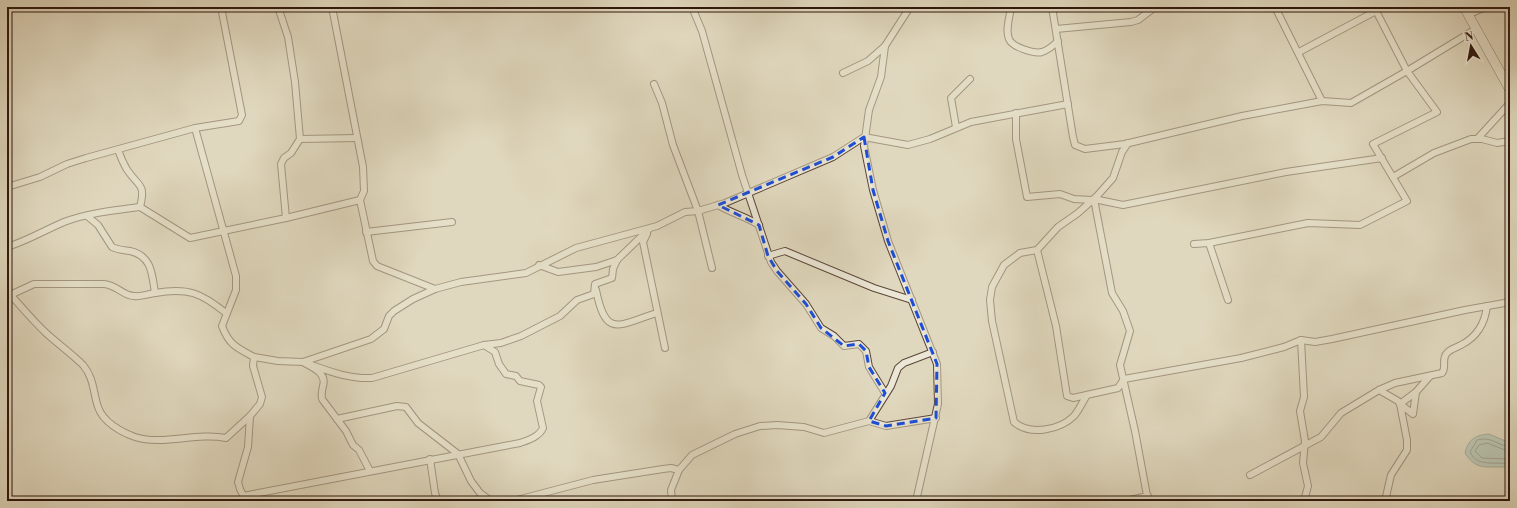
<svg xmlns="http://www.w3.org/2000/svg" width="1517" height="508" font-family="'Libre Bodoni',serif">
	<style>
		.water { fill: #94bab1; stroke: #6c796f }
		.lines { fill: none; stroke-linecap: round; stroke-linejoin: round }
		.shore { stroke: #62685f; stroke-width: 1 }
		.street-casing { stroke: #5b4739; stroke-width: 8 }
		.secondary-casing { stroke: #2f170d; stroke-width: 10 }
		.street { stroke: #ebe6d5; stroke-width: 6 }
		.secondary { stroke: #ebe6d5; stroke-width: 9 }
		.marked { fill: none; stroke: #1d4ed8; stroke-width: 3; stroke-dasharray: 8 5; stroke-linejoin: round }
	</style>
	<rect width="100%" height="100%" fill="#e0d8be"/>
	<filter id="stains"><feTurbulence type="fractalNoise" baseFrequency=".005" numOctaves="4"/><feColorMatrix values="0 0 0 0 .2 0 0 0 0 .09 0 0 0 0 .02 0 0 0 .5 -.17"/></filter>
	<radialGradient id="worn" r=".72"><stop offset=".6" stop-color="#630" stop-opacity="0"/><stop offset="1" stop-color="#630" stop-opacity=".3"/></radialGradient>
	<path class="water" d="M1489,434L1510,443V468C1491,464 1478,474 1465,453C1468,439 1476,435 1489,434Z"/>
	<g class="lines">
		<g class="shore">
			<path d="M1510,447C1496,445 1492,436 1477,440L1470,452C1478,468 1495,461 1510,464"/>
			<polyline points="1510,452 1487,443 1479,445 1475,451 1482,458 1510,459"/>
		</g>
		<g class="street-casing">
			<g id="street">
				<polyline points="278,7 288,37 295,82 300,139 291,153 284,158 281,164 286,218"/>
				<polyline points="332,7 363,167 364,191 360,200 373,261 377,266 435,289"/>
				<polyline points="692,7 702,31 742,175 771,262 777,271 806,304 821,328 834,336 844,346 859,344 866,351 869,367 885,393"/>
				<polyline points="910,7 885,46 881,77 869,110 864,146 873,190 888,241 937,364 938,404 916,501"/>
				<path d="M1011,7C1010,16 1005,30 1009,39C1012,47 1034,54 1042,52C1048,50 1053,46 1058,41"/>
				<polyline points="1052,7 1073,137 1075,145 1085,149 1125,144 1242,116 1322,101 1351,103 1407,71 1476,29"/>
				<polyline points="1275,7 1322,101"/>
				<polyline points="1469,14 1486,7"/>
				<polyline points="1056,29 1131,22 1138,20 1155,7"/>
				<polyline points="1299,52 1376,11"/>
				<polyline points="843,73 868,61 885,46"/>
				<polyline points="654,84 662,103 673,145 698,211 712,268"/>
				<polyline points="1016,113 1016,139 1027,197 1060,194 1074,199 1092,200"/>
				<polyline points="956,127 951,98 970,79"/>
				<path d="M195,128L236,276V290L222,326C229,345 237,348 254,357L253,366L262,397L260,404L250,416L248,447L238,482L240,489L246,501"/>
				<polyline points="1478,138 1510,103"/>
				<polyline points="300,139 357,138"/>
				<path d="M118,150C121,157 123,164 128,171C139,187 146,184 140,207"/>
				<polyline points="1393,177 1434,153 1471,139 1482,139 1497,143 1510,141"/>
				<polyline points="7,187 40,177 67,164 86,158 195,128 239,121 242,115 221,7"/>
				<path d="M718,205C731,213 745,216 759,225"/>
				<path d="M87,216L98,225L112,247C118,250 123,250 130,251C152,256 152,274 155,293"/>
				<polyline points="366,232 452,222"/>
				<polyline points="647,234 643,242 665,348"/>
				<polyline points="1209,243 1228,300"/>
				<polyline points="1194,244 1209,243 1308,223 1360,225 1407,201 1373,144 1437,112 1407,71 1374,7"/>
				<path d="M7,247C27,241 45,230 64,222C87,213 116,210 140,207L190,238L286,218L360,200"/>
				<polyline points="1037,250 1056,326 1067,396 1073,398 1118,388 1124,379 1241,358 1284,347 1301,340 1315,342 1332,339 1465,310 1510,302"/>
				<polyline points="768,256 785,251 874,288 912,300"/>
				<polyline points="539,265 558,272 596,267 617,260"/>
				<path d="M596,290C606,339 618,325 657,313"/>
				<path d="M7,291C20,305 32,320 46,333C58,344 72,354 83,365C94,378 93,392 98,407C103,422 121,432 135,437C164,446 196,432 226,438L250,416"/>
				<path d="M8,296L34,284H104C117,285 123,296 134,296C142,297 148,294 155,293C188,287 201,293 226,313"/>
				<polyline points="1301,340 1304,397 1300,411 1305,441 1303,463 1308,486 1304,501"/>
				<polyline points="254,357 278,361 303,362 371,339 384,329 389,316 394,311 413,299 435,289 461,282 526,273 576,248 657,226 685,212 698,211 725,203 833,157 864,137 908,145 930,139 971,122 1068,104"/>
				<polyline points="1379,390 1398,401 1400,404 1407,440 1407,450 1391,475 1385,501"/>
				<polyline points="1416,392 1400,404 1413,414 1416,392 1430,376"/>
				<path d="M1087,395C1083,401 1079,410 1074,416C1060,430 1030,436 1014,422L992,321L990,300L992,287L1004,265L1020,253L1037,250L1058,227L1078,213L1097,196L1113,178L1122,152L1128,143"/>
				<polyline points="337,419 397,406 406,407 418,423 458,454 471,481 480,493 491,501"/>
				<polyline points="869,421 886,426 936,418"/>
				<polyline points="430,459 435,493 438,501"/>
				<path d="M370,471L359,450L353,445L346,431L322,399C321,394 322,391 323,386C327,373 313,368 303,362C326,370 347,379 372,378L484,345L501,343L521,336L560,316L577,300L594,294L595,284L612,278L613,269L617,260L649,229"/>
				<path d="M1250,475L1321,437L1341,413L1379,390L1395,383L1442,373C1447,367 1441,359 1447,353C1450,349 1456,348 1461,345C1477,337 1485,323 1487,306"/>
				<path d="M243,496L520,443C528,440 539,437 543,428L537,401L541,387L539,385L520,381L516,376L506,374L499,364L495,352L484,345"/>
				<polyline points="513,501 593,480 663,469 671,468 679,470"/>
				<polyline points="672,501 671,490 679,470 692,455 735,434 760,426 777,425 804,427 824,433 869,421 891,386 898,368 904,363 933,352"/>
				<polyline points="1125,501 1148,496"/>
				<polyline points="1148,501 1135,431 1120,365 1130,331 1123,311 1112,293 1094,199 1123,205 1286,172 1382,158"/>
			</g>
		</g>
		<g class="secondary-casing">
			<polyline id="secondary" points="1464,7 1510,90"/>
		</g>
		<use href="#street" class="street"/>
		<use href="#secondary" class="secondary"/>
	</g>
	<path d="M0 0H1517V508H0ZM864,137L873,190L888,241L937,364L936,418L886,426L869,421L885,393L869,367L866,351L859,344L844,346L821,328L806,304L777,271L768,256L759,225L718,205L833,157Z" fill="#e0d8be" fill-opacity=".55" fill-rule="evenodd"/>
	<path class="marked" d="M864,137L873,190L888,241L937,364L936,418L886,426L869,421L885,393L869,367L866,351L859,344L844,346L821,328L806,304L777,271L768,256L759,225L718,205L833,157Z"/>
	<rect width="1517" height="508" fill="none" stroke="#e0d8be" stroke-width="24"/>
	<rect x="8" y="8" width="1501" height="492" fill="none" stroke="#2f170d" stroke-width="2"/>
	<rect x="12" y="12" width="1493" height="484" fill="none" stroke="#2f170d"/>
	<g transform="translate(1471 46) rotate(349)" stroke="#ebe6d5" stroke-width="3" paint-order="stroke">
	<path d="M0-3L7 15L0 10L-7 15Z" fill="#2f170d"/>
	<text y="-6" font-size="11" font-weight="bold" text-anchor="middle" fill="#2f170d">N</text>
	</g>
	<rect width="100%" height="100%" filter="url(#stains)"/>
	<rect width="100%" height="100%" fill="url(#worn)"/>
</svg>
